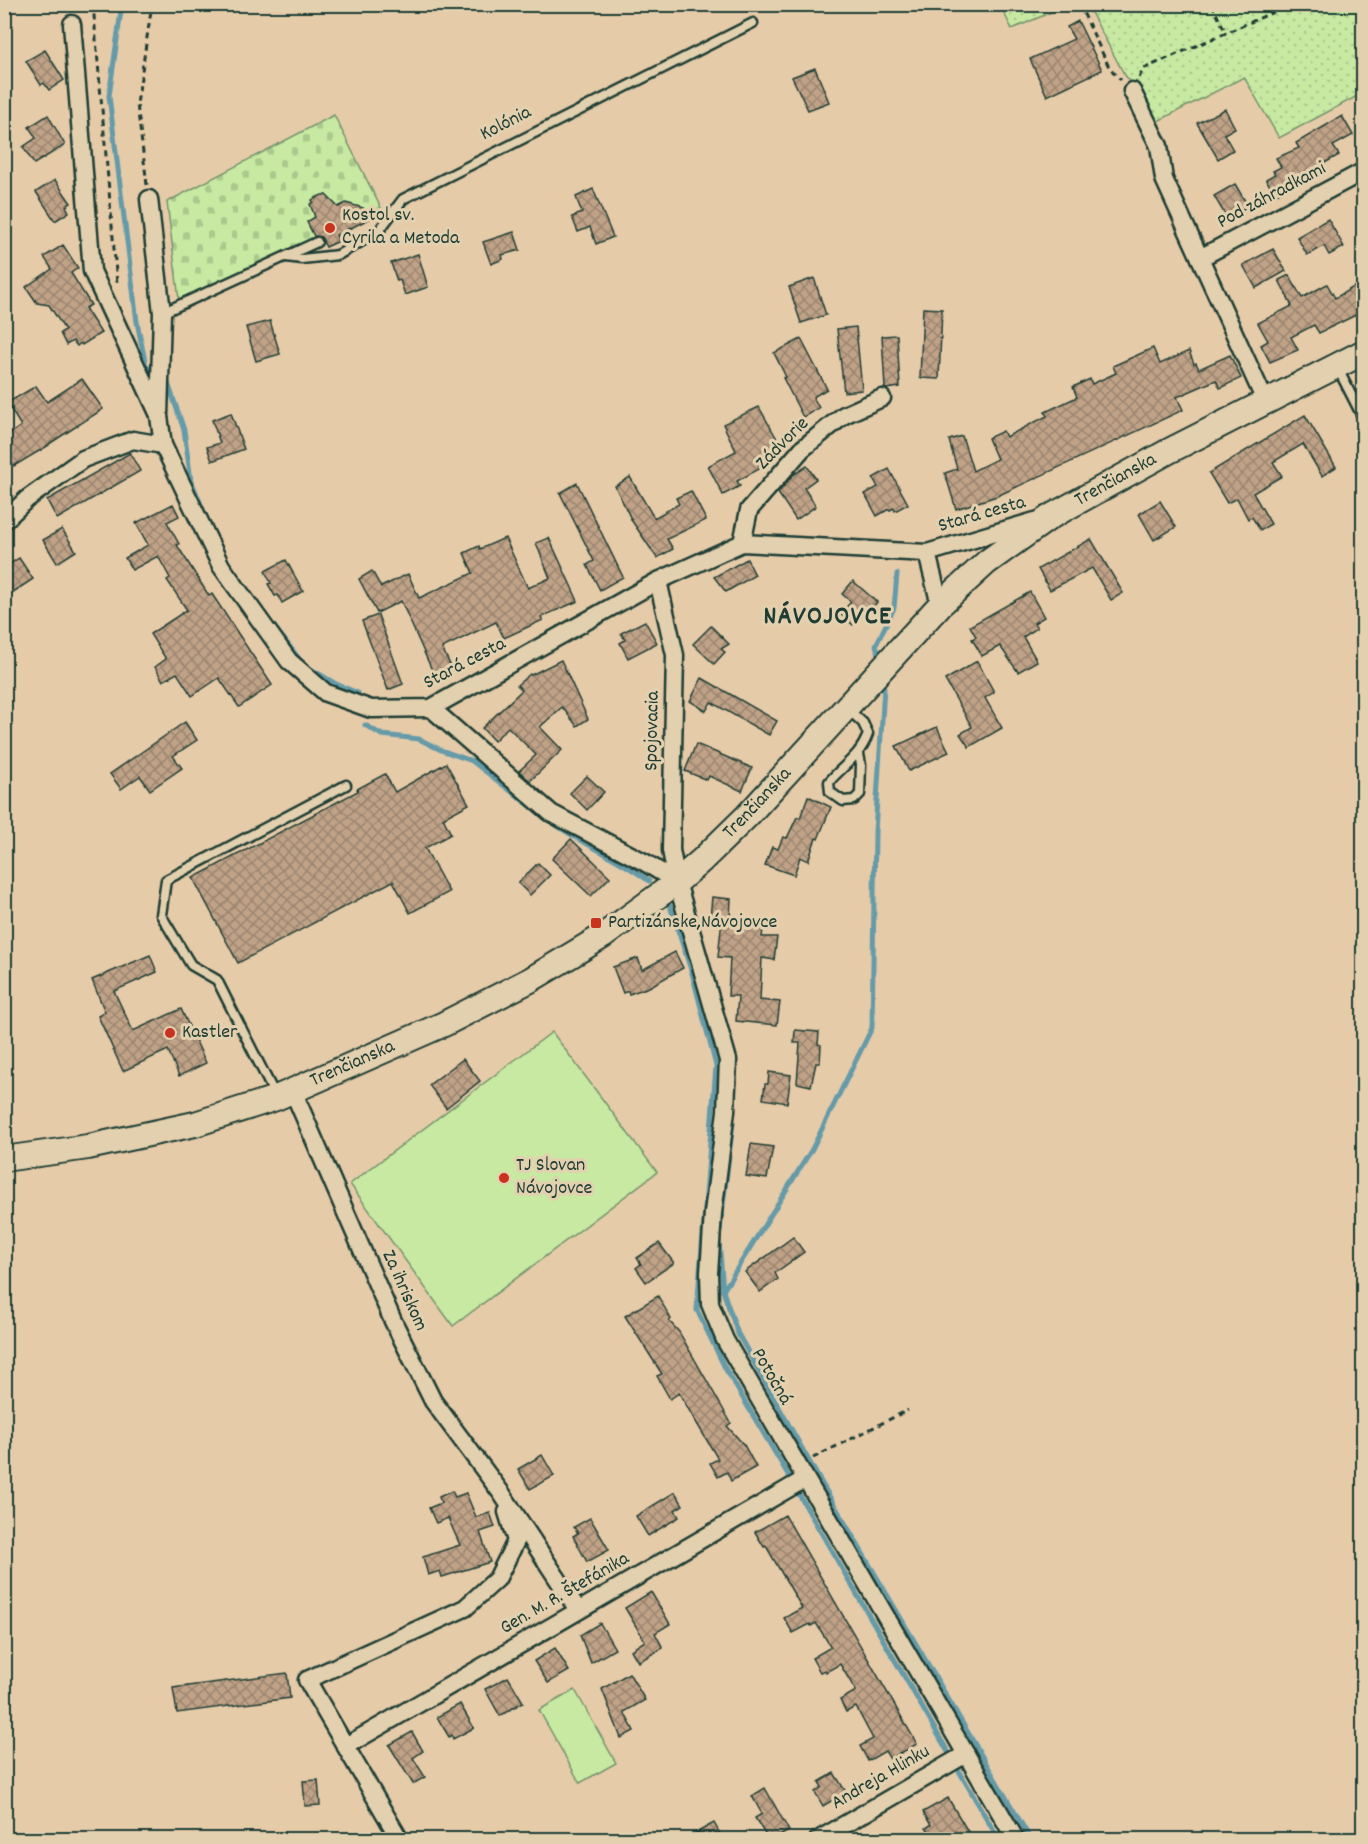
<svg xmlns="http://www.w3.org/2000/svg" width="1368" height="1844" font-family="Dekko,sans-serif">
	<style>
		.cemetery { fill: url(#cemetery-stones); stroke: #73936b; stroke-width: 1.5 }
		.park { fill: #c7e9a2; stroke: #73936b; stroke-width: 1.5 }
		.garden { fill: url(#garden-dots); stroke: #73936b; stroke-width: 1.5 }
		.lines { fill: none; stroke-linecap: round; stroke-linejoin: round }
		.stream { stroke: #659ba8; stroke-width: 5 }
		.building { fill: url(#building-cross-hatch); stroke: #1f3d34; stroke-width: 1.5 }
		.service-casing { stroke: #1f3d34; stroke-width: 13 }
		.minor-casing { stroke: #1f3d34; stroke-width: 21 }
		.secondary-casing { stroke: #1f3d34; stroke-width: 28 }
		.path { stroke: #1f3d34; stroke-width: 3; stroke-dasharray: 6 4.5; stroke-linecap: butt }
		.service { stroke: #e3d0ae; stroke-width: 8 }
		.minor { stroke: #e3d0ae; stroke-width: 16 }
		.secondary { stroke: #e3d0ae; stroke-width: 24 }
		.poi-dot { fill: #c8321e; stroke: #e3d0ae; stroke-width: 2 }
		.labels { text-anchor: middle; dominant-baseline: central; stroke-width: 6; stroke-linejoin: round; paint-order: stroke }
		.street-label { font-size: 20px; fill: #1f3d34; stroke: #e3d0ae }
		.poi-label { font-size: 20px; fill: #1f3d34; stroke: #e3d0ae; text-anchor: start }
		.district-label { font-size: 26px; font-weight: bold; letter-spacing: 1.5px; fill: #1f3d34; stroke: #e3d0ae }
	</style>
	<defs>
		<pattern id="cemetery-stones" width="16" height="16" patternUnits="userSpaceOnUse" patternTransform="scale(1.5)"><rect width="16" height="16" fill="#c7e9a2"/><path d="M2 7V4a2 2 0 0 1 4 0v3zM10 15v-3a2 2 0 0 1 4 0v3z" fill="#aac98c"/></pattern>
		<pattern id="garden-dots" width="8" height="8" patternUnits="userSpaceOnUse" patternTransform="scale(1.5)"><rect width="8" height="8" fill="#c7e9a2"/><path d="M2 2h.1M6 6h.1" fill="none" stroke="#aac98c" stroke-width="1.8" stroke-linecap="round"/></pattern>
		<pattern id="building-cross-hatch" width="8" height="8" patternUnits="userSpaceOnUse" patternTransform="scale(1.5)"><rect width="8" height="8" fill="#c0a287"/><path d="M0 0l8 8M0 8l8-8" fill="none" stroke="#9b856f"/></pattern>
	</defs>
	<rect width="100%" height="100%" fill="#e6cba9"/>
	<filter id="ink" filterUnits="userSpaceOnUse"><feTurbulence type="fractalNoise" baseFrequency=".0167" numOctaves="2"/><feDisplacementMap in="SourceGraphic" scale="12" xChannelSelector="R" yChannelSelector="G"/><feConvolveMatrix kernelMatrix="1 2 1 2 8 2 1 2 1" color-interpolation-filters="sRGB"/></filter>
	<g filter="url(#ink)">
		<polygon class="cemetery" points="334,115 383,212 337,235 339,241 326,247 323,241 317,243 314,238 179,300 167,202"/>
		<g class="park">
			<polygon points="552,1032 657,1172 453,1326 350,1184"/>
			<polygon points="575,1690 616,1763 580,1783 539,1710"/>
		</g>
		<g class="garden">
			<polygon points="1000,5 1068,5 1012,29"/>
			<polygon points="1087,5 1355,5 1363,20 1363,93 1279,138 1244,77 1156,122 1123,72"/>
		</g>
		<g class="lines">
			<g class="stream">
				<polyline points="122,4 109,96 137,322 146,366 152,371"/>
				<polyline points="167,380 184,430 191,480 208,522"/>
				<polyline points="273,625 304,665 336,684 358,693"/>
				<polyline points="878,652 876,645 894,608 897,574"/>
				<polyline points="365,725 382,735 419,739 441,750 472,761 538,812"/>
				<path d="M546,818C577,842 616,856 649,881"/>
				<polyline points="670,906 692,973 716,1066 697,1310 725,1368 790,1478"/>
				<polyline points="720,1231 733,1122"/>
				<polyline points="719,1240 723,1291 738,1334 818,1477 1031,1840"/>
				<polyline points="723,1291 812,1149 872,1028 875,832 884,687"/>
				<polyline points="797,1491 999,1840"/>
			</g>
		</g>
		<g class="building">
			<polygon points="1078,21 1102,70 1047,96 1030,59 1074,39 1067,27"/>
			<polygon points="45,50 64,80 49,90 44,83 41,85 26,61"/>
			<polygon points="815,68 829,102 808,110 792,77"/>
			<polygon points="1225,109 1235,128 1224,134 1233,150 1218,159 1197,123"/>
			<polygon points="48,115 65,145 34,164 23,147 36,138 29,127"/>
			<polygon points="1342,116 1353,135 1333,146 1339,155 1296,179 1298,182 1275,195 1266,179 1275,174 1273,171 1281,167 1276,158 1299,148 1296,143"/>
			<polygon points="55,180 71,203 66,206 69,212 55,221 36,192"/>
			<polygon points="1235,184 1248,206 1227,218 1214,196"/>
			<polygon points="593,189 613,237 596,244 590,227 578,232 572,217 582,213 576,197"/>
			<polygon points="322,195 326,195 338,207 346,203 363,208 369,219 336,235 339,241 326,247 321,237 314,236 307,222 315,217 310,204 313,202 312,200"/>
			<polygon points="1328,219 1344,247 1329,255 1324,246 1307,255 1297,237"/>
			<polygon points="514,232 520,250 502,255 503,259 491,264 483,242"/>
			<polygon points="63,245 78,268 71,273 91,305 85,308 101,333 82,345 81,343 77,346 73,341 66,345 60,333 65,330 49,305 37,303 26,287 52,269 44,257"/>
			<polygon points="1273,249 1286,271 1256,288 1243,265"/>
			<polygon points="418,254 428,287 405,295 400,280 397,281 391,263"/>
			<polygon points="1289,275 1302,298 1327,284 1335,298 1364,281 1364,311 1319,333 1314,325 1291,337 1298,350 1270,362 1261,345 1268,341 1258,323 1292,306 1279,280"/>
			<polygon points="814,278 826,315 801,323 789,287"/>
			<polygon points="923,308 942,309 939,379 920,378"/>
			<polygon points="270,321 280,354 256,361 246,327"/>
			<polygon points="856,327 862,390 844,392 837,329"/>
			<polygon points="897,335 900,387 886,389 885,388 882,336"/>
			<polygon points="801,339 827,389 813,397 819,408 803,417 783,378 786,377 774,353"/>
			<polygon points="1153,348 1160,364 1189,351 1194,364 1196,363 1199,369 1230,355 1241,378 1220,388 1216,380 1177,397 1183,410 997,496 956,509 945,473 957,469 949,440 962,436 973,471 997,459 988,438 1003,431 1006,437 1047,416 1045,412 1077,397 1073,387 1090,379 1092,384 1116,373 1113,366"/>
			<polygon points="82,379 103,409 49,444 49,445 14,466 4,452 4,438 21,426 7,403 36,386 47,402"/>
			<polygon points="759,407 781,446 757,460 761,468 737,481 740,486 723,495 708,466 736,451 723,424"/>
			<polygon points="231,413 244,449 212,461 207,447 220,443 212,420"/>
			<polygon points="1305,415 1336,467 1322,476 1303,444 1273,462 1282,476 1253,493 1271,524 1260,530 1252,517 1248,519 1237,498 1227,503 1209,473"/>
			<polygon points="130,453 140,471 57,519 47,500"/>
			<polygon points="807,466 816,479 804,488 816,506 796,520 778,493 793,475"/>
			<polygon points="889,469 908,504 895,511 894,508 890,510 889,509 877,516 865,494 878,487 873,478"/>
			<polygon points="630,477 654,518 679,504 676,498 691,491 706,520 667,539 673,549 657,558 632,521 615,486"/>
			<polygon points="577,483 623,577 600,590 587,565 594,561 560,493"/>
			<polygon points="1160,501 1176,527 1154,540 1139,514"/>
			<polygon points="173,504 179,516 167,522 179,544 177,545 209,596 212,594 272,685 239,707 219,678 192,696 177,673 163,681 155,667 166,659 150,634 187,610 167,580 170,578 158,556 132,570 125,558 148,545 136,523"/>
			<polygon points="62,529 76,551 57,563 43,540"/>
			<polygon points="505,538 528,588 550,578 536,543 549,538 578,601 541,617 543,620 504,638 496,622 442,648 453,671 436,679 401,601 377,613 359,579 372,571 381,587 408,574 419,598 473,573 464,553 479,546 480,549"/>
			<polygon points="1091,539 1123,593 1111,600 1092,568 1050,590 1038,569"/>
			<polygon points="19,558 33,579 4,598 4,568"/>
			<polygon points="747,559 755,575 726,592 714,577"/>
			<polygon points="286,560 303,591 282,603 278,595 275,596 268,584 271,583 265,571"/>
			<polygon points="853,581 877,602 866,615 863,613 853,625 840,614 851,602 842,594"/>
			<polygon points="1030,592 1044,617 1034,623 1037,628 1023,637 1037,661 1018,672 1000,646 982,656 972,639 976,637 970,626"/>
			<polygon points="378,615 403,684 388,690 362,621"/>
			<polygon points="645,621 657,643 628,658 620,643 625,640 621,633"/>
			<polygon points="711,626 729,644 721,649 725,652 714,664 693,644"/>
			<polygon points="561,660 588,719 577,726 562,707 540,727 562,750 530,781 519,771 536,755 508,727 494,741 482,728 522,690 517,685 530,674 531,675"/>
			<polygon points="977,661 994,692 985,698 1002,728 969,747 960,734 972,727 945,680"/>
			<polygon points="702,678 777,721 769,735 711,702 706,711 690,701"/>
			<polygon points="185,722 197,740 173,756 182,768 150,790 140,776 121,789 110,774"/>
			<polygon points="937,727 949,752 909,771 896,746"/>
			<polygon points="696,744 752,768 742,791 709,776 707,780 685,771"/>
			<polygon points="446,763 469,804 443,818 451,834 425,848 449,892 410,913 393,881 238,963 193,878 358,791 357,789 385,774 395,792"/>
			<polygon points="587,776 604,792 587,810 570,793"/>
			<polygon points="808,796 831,807 818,839 816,838 808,861 800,857 794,875 765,865 772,847 778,849 783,837 787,838 797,817 800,818"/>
			<polygon points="571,839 610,877 591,896 552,859"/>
			<polygon points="538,863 550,875 530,895 518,883"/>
			<polygon points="712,897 731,899 730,918 764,922 762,937 777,937 774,960 762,958 760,1000 780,1002 777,1025 736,1021 738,996 728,996 730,958 718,957 722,919 710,918"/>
			<polygon points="675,952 683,968 649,987 629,994 628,991 623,993 613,967 638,958 642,970"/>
			<polygon points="150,955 157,972 114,991 133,1031 181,1009 206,1063 179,1076 168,1050 123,1071 98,1016 105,1012 92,980"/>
			<polygon points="795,1030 819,1032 818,1044 821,1045 820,1063 816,1063 811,1086 797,1083 800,1043 794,1043"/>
			<polygon points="463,1059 480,1081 446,1108 429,1085"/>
			<polygon points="769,1072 791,1075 787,1103 763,1099 765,1084 768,1084"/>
			<polygon points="751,1144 773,1147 767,1179 746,1176"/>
			<polygon points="793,1237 804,1252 775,1273 778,1279 760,1292 745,1272"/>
			<polygon points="659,1243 674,1263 646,1282 636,1268 641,1264 637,1258"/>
			<polygon points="658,1296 671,1319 669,1321 679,1332 731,1423 727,1426 744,1445 756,1467 731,1481 727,1472 718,1477 710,1463 718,1459 679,1393 670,1399 657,1376 662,1374 625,1316"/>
			<polygon points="542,1455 554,1476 530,1489 518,1469"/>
			<polygon points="452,1491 455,1497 466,1493 476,1517 490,1513 495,1527 480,1532 490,1562 442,1577 440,1571 428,1575 423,1557 460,1545 448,1518 436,1523 429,1508 441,1503 439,1497"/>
			<polygon points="675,1492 683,1505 675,1510 679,1517 648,1536 636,1516"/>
			<polygon points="785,1515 917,1744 890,1759 885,1751 868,1761 860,1746 873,1739 856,1707 846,1712 840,1700 856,1691 840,1664 826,1672 825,1670 820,1672 812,1658 831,1647 816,1623 811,1626 810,1624 793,1633 784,1618 802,1608 766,1546 764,1547 755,1532"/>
			<polygon points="590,1518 609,1550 587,1562 573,1536 578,1533 574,1527"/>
			<polygon points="651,1592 670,1624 655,1633 663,1648 638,1662 631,1650 645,1641 625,1608"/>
			<polygon points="600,1623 615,1649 591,1663 580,1635"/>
			<polygon points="555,1648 569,1671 548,1683 534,1661"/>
			<polygon points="287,1673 290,1698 177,1713 173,1688"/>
			<polygon points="629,1673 645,1700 624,1712 634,1731 621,1738 602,1689"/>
			<polygon points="508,1677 523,1702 500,1716 485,1689"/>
			<polygon points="460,1704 474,1728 453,1739 452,1735 449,1737 437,1717"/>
			<polygon points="412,1732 423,1751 413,1758 425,1777 413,1784 389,1745"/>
			<polygon points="834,1773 846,1792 823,1806 815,1792 822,1787 819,1782"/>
			<polygon points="318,1780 320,1805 305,1806 303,1781"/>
			<polygon points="765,1788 789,1831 774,1839 768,1839 755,1818 762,1814 752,1796"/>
			<polygon points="948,1798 970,1835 963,1839 934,1839 926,1828 931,1825 923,1812"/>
			<polygon points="714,1823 723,1839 685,1839"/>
		</g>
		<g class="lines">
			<g class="service-casing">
				<g id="service">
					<polyline points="286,257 302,259 338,255 378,232 403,199 753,23"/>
					<polyline points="162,313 317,242"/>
					<polyline points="1338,369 1364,420"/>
					<path d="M849,710L863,723L868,734C860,757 843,765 829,782L830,792L843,801L854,800L860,794L861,765L859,754"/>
					<polyline points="275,1095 217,980 191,965 161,915 166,880 346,785"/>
				</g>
			</g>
			<g class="minor-casing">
				<g id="minor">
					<polyline points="72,24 92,271 158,413"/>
					<polyline points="1132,91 1159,146 1164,179 1266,403"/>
					<polyline points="149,199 162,313 159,416 163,445 221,566 289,661 326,693 371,709 431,708 658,581 742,543 927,553"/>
					<polyline points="1200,258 1364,171"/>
					<polyline points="4,521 27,499 83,459 133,440 163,445"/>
					<polyline points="742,543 749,510 802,449 844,415 882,398"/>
					<polyline points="658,581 675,655 671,850 677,882 728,1060 726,1111 713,1213 709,1273 710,1304 725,1340 1016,1840"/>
					<polyline points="940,605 927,553 1035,521"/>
					<polyline points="431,708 551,813 646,863 677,882"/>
					<polyline points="293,1091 393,1321 433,1401 502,1494 578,1610"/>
					<polyline points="346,1746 805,1479"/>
					<polyline points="400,1840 307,1680 465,1608 497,1579 516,1541 507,1512"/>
					<polyline points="818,1840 966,1754"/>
				</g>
			</g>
			<g class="secondary-casing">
				<g id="secondary">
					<path id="s1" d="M4,1159L88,1147L195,1124L276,1098L444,1024L530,980L603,936L677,882L702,860L747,816L940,605L987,562L1050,517L1169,451L1364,352"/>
				</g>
			</g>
			<g class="path">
				<polyline points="93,4 117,284"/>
				<polyline points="1079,4 1109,67 1121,80"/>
				<polyline points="1212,4 1226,33"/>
				<polyline points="1139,78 1143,69 1292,4"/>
				<polyline points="147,185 137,104 152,4"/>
				<polyline points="813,1458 908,1410"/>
			</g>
			<use href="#service" class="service"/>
			<use href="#minor" class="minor"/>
			<use href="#secondary" class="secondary"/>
		</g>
	</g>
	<g class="poi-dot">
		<circle cx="330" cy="228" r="6"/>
		<rect x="590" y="917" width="12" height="12" rx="3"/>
		<circle cx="170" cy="1033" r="6"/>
		<circle cx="504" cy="1178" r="6"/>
	</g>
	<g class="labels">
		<g class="street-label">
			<text transform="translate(506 124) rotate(-27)">Kolónia</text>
			<text transform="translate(1272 196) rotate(-28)">Pod záhradkami</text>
			<text transform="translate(783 444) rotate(-45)">Zádvorie</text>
			<text stroke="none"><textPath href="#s1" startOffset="1335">Trenčianska</textPath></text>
			<text transform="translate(982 515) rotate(-16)">Stará cesta</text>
			<text transform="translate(465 664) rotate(-28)">Stará cesta</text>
			<text transform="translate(653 731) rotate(-89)">Spojovacia</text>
			<text stroke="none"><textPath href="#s1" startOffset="849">Trenčianska</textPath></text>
			<text stroke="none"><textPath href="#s1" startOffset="363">Trenčianska</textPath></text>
			<text transform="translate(404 1291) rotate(66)">Za ihriskom</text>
			<text transform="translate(771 1377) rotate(60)">Potočná</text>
			<text transform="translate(565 1594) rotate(-30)">Gen. M. R. Štefánika</text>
			<text transform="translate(881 1778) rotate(-30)">Andreja Hlinku</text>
		</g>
		<g class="poi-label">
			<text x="342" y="216">Kostol sv.<tspan x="342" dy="23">Cyrila a Metoda</tspan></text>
			<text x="608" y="923">Partizánske,Návojovce</text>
			<text x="182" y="1033">Kastler</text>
			<text x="516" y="1166">TJ Slovan<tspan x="516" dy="23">Návojovce</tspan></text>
		</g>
		<g class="district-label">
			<text x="828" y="617">NÁVOJOVCE</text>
		</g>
	</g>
	<rect width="1368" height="1844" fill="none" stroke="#e3d0ae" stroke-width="24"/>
	<rect x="12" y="12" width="1344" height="1820" fill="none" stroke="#1f3d34" stroke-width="2" filter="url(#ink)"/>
</svg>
